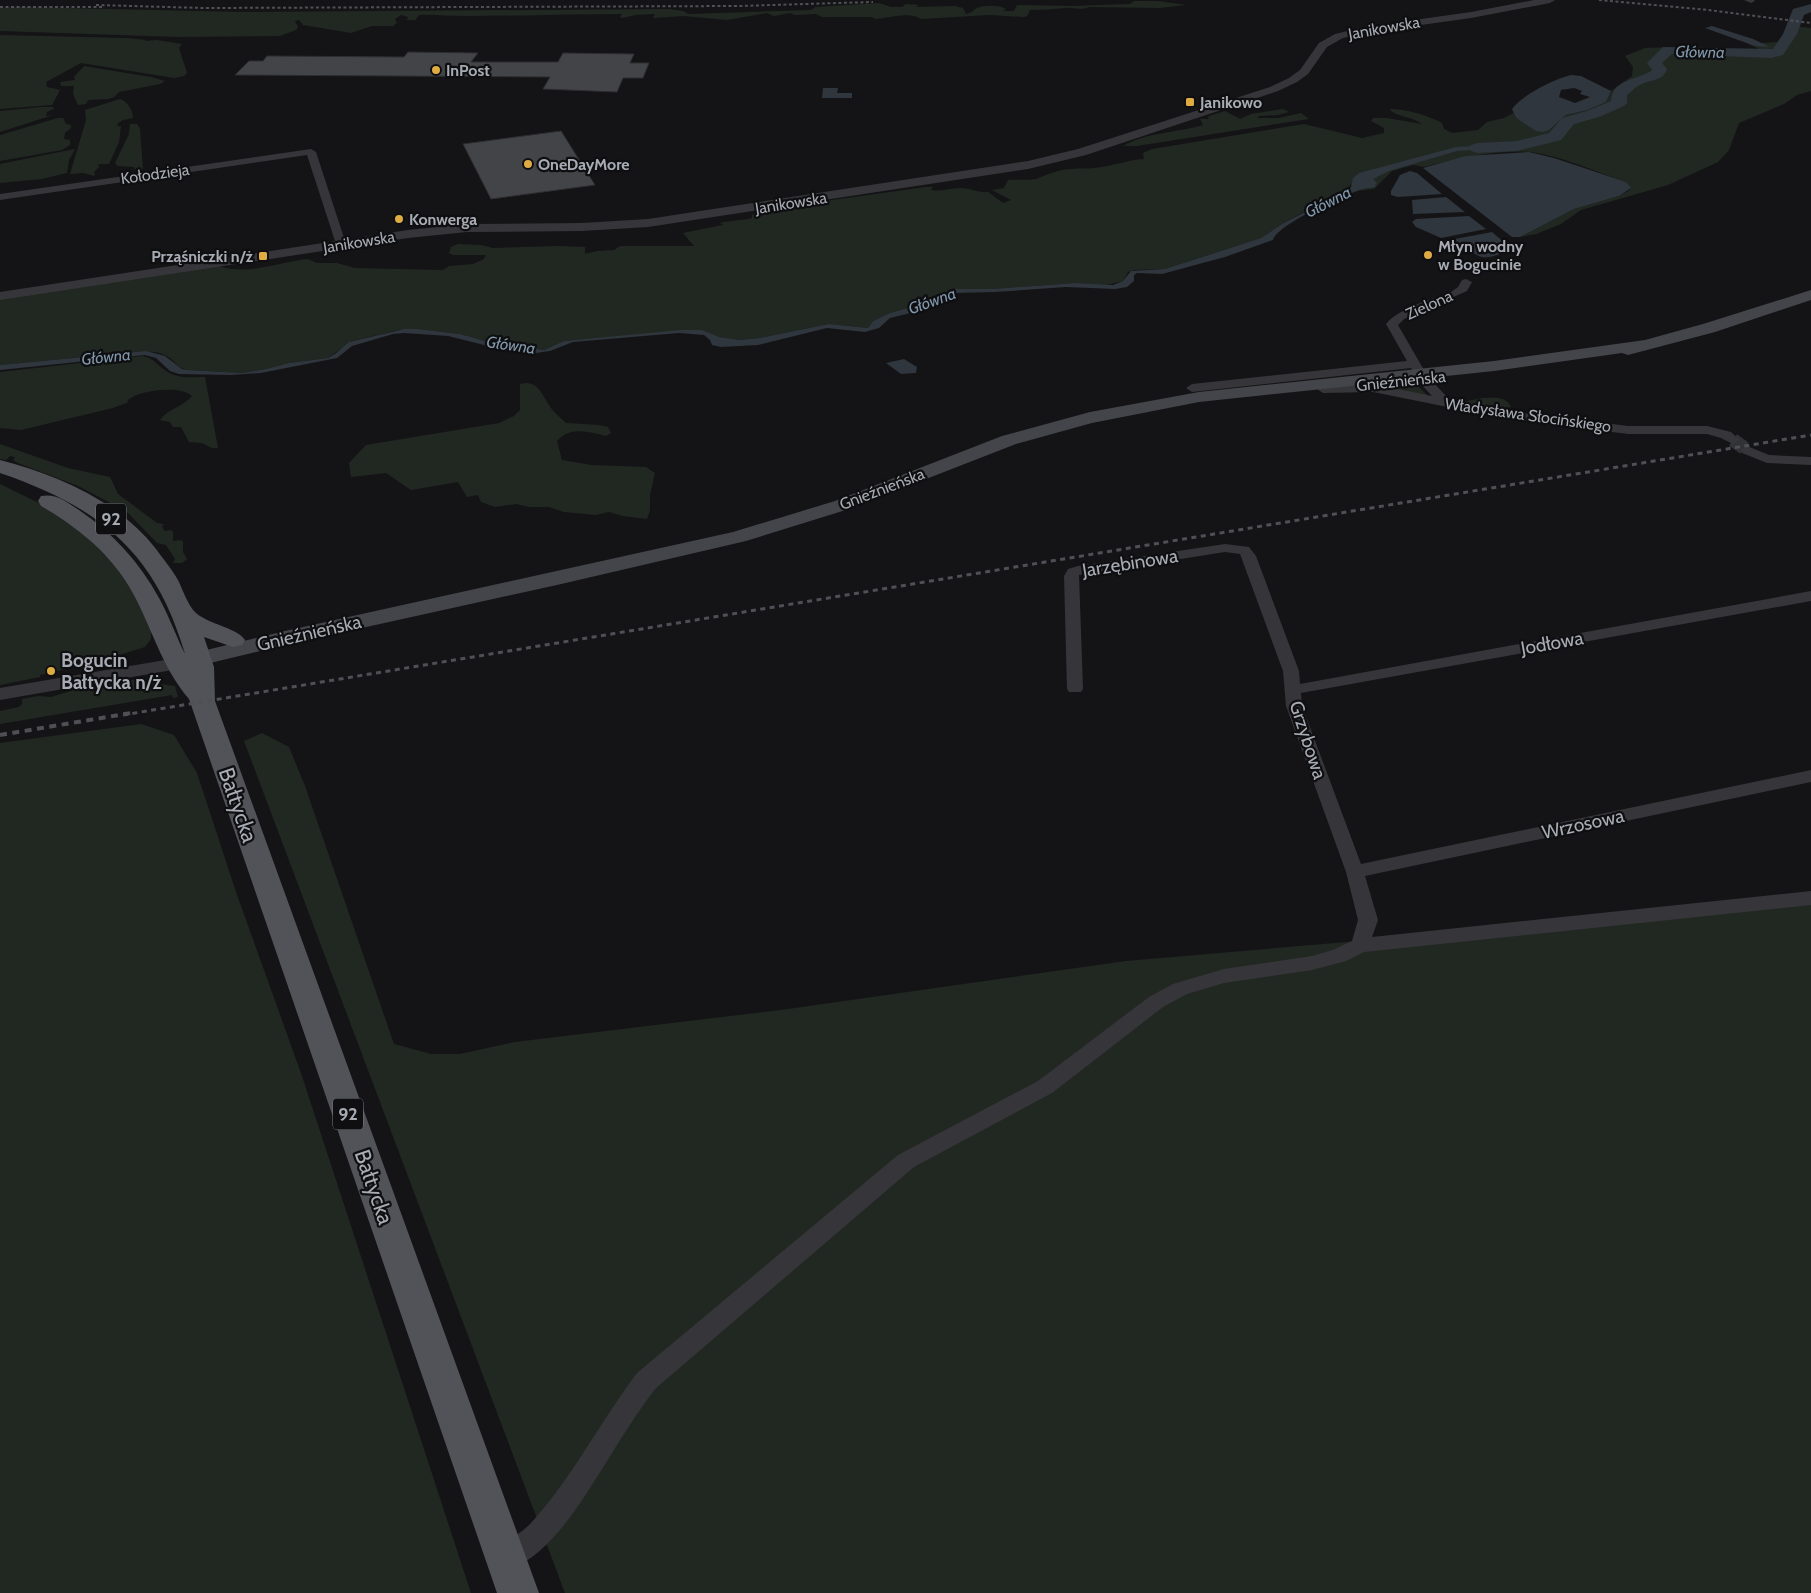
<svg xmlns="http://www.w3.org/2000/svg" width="1811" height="1593" font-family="Cabin,sans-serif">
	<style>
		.green { fill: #212822 }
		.water { fill: #2f363d; fill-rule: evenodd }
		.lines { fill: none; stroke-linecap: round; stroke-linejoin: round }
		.river { fill: #2f363d; fill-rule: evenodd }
		.building { fill: #434448; stroke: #2e2e31 }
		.minor-tunnel { stroke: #313236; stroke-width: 14; stroke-dasharray: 14 8; stroke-linecap: butt }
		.minor { fill: #36363a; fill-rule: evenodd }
		.tertiary { fill: #36363a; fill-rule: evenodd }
		.secondary { fill: #44454a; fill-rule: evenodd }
		.primary { fill: #525359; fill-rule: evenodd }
		.rail-far2 { stroke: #4f5055; stroke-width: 2; stroke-dasharray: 3 2.5; stroke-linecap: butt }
		.rail-far1 { stroke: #4f5055; stroke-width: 3; stroke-dasharray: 5 4.5; stroke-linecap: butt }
		.rail { stroke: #4f5055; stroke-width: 4; stroke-dasharray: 7 5.5; stroke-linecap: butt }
		.poi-dot { fill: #dfab43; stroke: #0f0f11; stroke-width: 2 }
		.labels { text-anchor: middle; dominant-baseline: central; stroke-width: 4.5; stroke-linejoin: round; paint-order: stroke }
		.far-street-label { font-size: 16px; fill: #a7abb4; stroke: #0f0f11 }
		.far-water-label { font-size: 16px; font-style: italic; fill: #8198ac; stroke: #0f0f11 }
		.far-poi-label { font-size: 16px; font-weight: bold; fill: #a7abb4; stroke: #0f0f11; text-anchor: start }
		.shield { fill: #0f0f11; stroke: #797c83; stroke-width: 1 }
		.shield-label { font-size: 18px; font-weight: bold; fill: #a7abb4 }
		.street-label { font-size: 19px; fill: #a7abb4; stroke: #0f0f11 }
		.poi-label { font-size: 19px; font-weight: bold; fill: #a7abb4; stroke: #0f0f11; text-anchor: start }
		.near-street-label { font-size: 22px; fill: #a7abb4; stroke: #0f0f11 }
	</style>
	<rect width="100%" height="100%" fill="#141416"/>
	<g class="green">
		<path d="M1134,1H1158L1186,5L1159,8L1089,7C1080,11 1073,7 1065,8C1054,9 1042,10 1030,10L1027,16L1024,17L989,15L921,19C910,11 889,18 875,19L872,17H822L816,14L795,15L790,13L774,16L767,13L727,20L683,16L653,18L655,14L636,15L622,18L620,17L622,14C570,14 517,16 465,16C449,16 434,14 419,15L415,20H407L408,17L401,15L395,19L397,23L393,26H372L351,33L303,25L299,20L295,21L298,27L296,30L280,36L178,37L0,31V8L21,7L242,12L670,9L683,11L689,14L811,10L815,7L879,3L891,7H902L906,4L919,5L916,7L955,6L963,8L966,14C972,13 972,11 977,8C983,5 1000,5 1006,9L1003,11H1014L1017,5L1073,6L1130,4Z"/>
		<path d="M1794,26L1811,28V91L1797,95L1784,104L1739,123L1729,150L1718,162L1668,185L1581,210L1561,224L1536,234L1520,237L1574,209L1619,196L1630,190L1626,182C1597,172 1561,156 1531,152C1498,149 1456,159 1424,167L1413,165L1392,171L1374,189L1356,191L1352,183L1349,187L1282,224L1261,238L1165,269L1134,270L1128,272L1123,281L1106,285L1075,283L992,289H953L925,303L890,313L873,321L868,328L829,324L759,338L740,340L719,337L696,330L564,341L544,350L492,343L460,334L414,329L398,330L352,341L328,358L289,363L266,369L242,373L187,370C179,368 176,363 170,358C159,350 146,352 133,352L0,365V299L219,266C248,276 278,262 308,259L317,263H337L355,268L443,270L449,266L473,264L484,259L486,255H453L449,253L451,247L458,244L481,245L493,248L559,246L585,247V254L597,251L614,250L620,246H694L683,233L723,225L720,223C730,220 741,221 752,218V215C763,208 775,211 787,208C794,206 802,204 810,204L808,206H818L825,201L926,187H933L931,190C941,192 951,188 960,188C971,188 977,193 988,192L1003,203L1011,200L992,190L1004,188L1008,180C1017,179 1031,181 1039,178C1047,174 1062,169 1072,169C1079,168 1087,169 1095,168C1112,166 1128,160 1144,159L1143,153L1152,149L1304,124L1362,138L1384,133V128L1371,121L1373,118H1387L1422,124C1412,116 1398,118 1389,109C1406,109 1427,115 1442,123L1444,129L1452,133L1478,130L1487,122L1504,118L1513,113L1515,116L1549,130L1566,115L1588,110L1606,102L1611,91L1632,76L1633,67L1625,56L1645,48L1671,47L1679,50L1723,52H1766L1748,44L1776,42L1789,39Z"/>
		<polygon points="0,35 126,38 146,40 145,41 157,40 182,44 179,48 187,73 184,76 174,78 81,63 46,82 47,87 60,90 52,105 0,109"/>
		<polygon points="84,66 151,77 165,81 160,84 119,92 114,97 108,99 88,100 86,104 78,105 73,94 74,86 61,86 60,82 75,80 74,77"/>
		<path d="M120,99C127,101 133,110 133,118L123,120L118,123L117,126H121L119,142L109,164H98L99,167L94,172L95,176L83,173L70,174L86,120L85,110Z"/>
		<polygon points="42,107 53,107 54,109 47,112 46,116 53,115 0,132 0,111"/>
		<path d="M1283,109L1289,112L1278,115L1259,116L1257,118H1279L1301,113L1309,119L1137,146H1123C1147,132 1176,133 1203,125L1200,119H1208L1209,116L1225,111L1240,119L1251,114Z"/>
		<polygon points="58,118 63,118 66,124 71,125 71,128 65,133 64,139 70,140 70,145 62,150 0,161 0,135"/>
		<polygon points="130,124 137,124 140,129 143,169 135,169 134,167 118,166 115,163 129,134"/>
		<polygon points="75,149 69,160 67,173 42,179 0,183 0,164"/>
		<path d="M143,356C155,359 157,365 166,371C177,379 193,377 205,377L218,448H212L202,443L189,442L181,427H173L170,422L160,420C167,409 183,407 192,396C180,385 138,390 127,401L129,402L113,408L21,430L0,428V372Z"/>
		<polygon points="1414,382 1428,396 1378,385 1413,382"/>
		<path d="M526,383C540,384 542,395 549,405C553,412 560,417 566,423L599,425L608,427L611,433L606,436C588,432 571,426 557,441L562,460L591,465L646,467L655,473L650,495V510L647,519L623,516L609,512L596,515L564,512L549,507H529L516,504L495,507L481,502L478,495L467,497L458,482L411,490L386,473L351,477L349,463L366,445L499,423L514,416L520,410V384Z"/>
		<path d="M1482,398C1492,398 1507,396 1511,407L1499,410L1462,402Z"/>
		<polygon points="0,444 68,468 110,477 118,494 157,523 164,524 162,527 165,531 171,530 173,532 173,541 181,540 183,542 183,552 187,559 182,563 173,563 175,559 166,545 157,543 126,511 78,486 18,463 13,460 15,457 10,456 6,460 0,459"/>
		<polygon points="0,484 43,505 78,528 125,575 151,629 151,639 145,647 100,661 40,675 40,677 0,685"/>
		<polygon points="138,679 144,682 175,686 178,697 173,698 172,695 0,724 0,711 19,707 22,704 22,699 38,696 51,697 74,690"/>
		<polygon points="141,724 174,735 197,773 236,892 302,1076 471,1593 0,1593 0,743"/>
		<polygon points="262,733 289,747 305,786 394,1044 431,1054 460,1054 515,1042 788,1009 1126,961 1370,940 1811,893 1811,1593 565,1593 244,741"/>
	</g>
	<g class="water">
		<polygon points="1712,26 1753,39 1770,47 1755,46 1705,28"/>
		<path d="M1571,75L1581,76L1611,91L1606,102L1588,110L1566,115L1549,130L1543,132L1536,131L1519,120L1515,116L1512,109C1522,95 1554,79 1571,75ZM1574,88L1582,91L1580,94L1590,97L1575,103L1559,97L1561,90Z"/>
		<polygon points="823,88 838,88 837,93 852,93 852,98 822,98"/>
		<path d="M1515,144L1519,147L1457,151L1389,171L1373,179L1377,183L1375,185L1376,187C1370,188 1362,188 1357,191C1339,198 1278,224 1273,240L1225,257L1162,274L1137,273L1134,275V281L1127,287L1115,289L1066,287L995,292L955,293L947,295L937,305L923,310L890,318L879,328L865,332L827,328L758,345L721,347L712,345L710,340L704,335L679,333L573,342L550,351L536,353L488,346L448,336L404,333L393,334L352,346L337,358L261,373L231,375L179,374L170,371L156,358L145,355L0,370V365L146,351L165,356L182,369L187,370L242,373L266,369L289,363L328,358L335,354L349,342L404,329H417L460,334L492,343L544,350L564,341L681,330H702L719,337L740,340L759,338L829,324L868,328L873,321L890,313L925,303L953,289H992L1075,283L1113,285L1123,281L1131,271L1165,269L1261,238L1282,224L1347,190L1351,187L1353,178L1359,173L1456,147Z"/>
		<polygon points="1529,152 1554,158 1626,182 1631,188 1619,196 1574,209 1520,237 1512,237 1423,168 1466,156"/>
		<polygon points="1410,171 1417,173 1442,194 1398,197 1391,195 1391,191 1400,175"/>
		<polygon points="1446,197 1465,212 1413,214 1412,200"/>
		<polygon points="1469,216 1486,229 1441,238 1416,227 1412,222 1416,219"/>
		<path d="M1492,232L1512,249C1503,252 1492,259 1482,257C1478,256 1474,253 1471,252C1458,250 1453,252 1442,243L1444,241Z"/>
		<polygon points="904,359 917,367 916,373 901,374 886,363"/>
	</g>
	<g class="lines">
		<path class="river" d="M1811,4V12L1804,15L1797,34L1783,55L1771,58L1672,54L1662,63L1667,69C1663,82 1650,79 1640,85C1635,87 1631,92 1627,95V103L1624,106L1599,117L1574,124L1561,140L1517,151L1477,153L1471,151L1469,148L1471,145L1477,143L1517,141L1549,133L1562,118L1587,111L1611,101C1612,78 1640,80 1652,70L1647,63L1663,47L1773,49L1783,34L1793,9Z"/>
	</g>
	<g class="building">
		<polygon points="408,52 478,53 471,62 558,62 563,53 634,54 630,63 649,63 643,78 623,78 617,92 543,89 550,77 235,75 249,61 263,61 267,56 404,57"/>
		<polygon points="561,131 595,185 491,199 463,144"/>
	</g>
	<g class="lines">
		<polyline class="minor-tunnel" points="1733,440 1747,450"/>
		<g class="minor">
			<polygon points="1744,0 1754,0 1755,1 1751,3"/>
			<polygon points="311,149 316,152 346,244 345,246 337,246 336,244 307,155 0,200 0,194"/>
			<path d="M1466,279L1472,282L1467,291L1404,319L1398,325L1428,377L1449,399L1507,411L1628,426H1707L1731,432L1740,440L1733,444L1721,438L1707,434H1628L1507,419L1373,392L1323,393L1317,389L1323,385L1373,384L1432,396L1419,382L1411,368L1192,392L1186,388L1192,384L1407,361L1386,324C1399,308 1432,299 1451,292L1458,287L1462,280Z"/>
			<polygon points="1747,446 1769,455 1811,457 1811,465 1767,463 1742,453 1740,450"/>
			<path d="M1225,544L1249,547L1256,556L1299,671L1300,684L1811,591V601L1301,693L1302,706L1361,864L1811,770V782L1365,876L1378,920L1372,937L1811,891V905L1364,952L1346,961L1312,970L1224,983L1187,994L1163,1007L1052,1093L914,1167L655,1389C636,1414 620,1440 604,1466C578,1506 552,1553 506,1572L497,1568L493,1559C500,1542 519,1536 531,1523C572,1478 600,1422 637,1373L898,1155L1038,1081L1149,997L1173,984L1224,969L1312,956L1333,950L1352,941L1358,920L1346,872L1286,706L1283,671L1240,554L1225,552L1079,575L1083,689L1081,692H1069L1067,689L1064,576L1068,569L1078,566Z"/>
		</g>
		<g class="tertiary">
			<polygon points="1534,0 1555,0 1550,3 1471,18 1364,33 1343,38 1327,47 1308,74 1297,82 1278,91 1086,155 1028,169 648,227 582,231 467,232 408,238 0,300 0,292 408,230 467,224 582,223 648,219 1028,161 1078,149 1270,87 1289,78 1300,70 1319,43 1335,34 1364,27 1471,12"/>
			<polygon points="177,658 184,660 187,664 184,668 0,700 0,688"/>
		</g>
		<polygon class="secondary" points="1811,290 1811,300 1715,332 1628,355 1622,353 1494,371 1199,402 1092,423 1016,444 849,509 746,541 557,585 285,645 177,671 169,669 166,664 169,659 285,631 733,532 835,501 1002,436 1090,412 1199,392 1494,361 1645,340 1703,324"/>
		<path class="primary" d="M0,460C56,474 120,502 156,549C163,559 172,569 178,580C183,590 188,606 196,613C210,625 236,627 245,640L242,645L233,647L204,637L214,667L215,701L539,1593H497L189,699C164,670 154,635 137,601C117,559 81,529 41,506L38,501L41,496C56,493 67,502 79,510C113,533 140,563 159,598C169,616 176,636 185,654C155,551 99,507 0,473Z"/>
		<g class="rail-far2">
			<polyline points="1599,0 1708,10 1811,23"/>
			<polyline points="96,5 203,8 739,6 873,2"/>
			<polyline points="0,7 102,7"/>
		</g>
		<polyline class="rail-far1" points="123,715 1811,435"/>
		<polyline class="rail" points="0,735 131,713"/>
	</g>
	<g class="poi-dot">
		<circle cx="436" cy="70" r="5"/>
		<rect x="1185" y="97" width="10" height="10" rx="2.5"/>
		<circle cx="528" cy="164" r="5"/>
		<circle cx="399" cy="219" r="5"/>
		<circle cx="1428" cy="255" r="5"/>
		<rect x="258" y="251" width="10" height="10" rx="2.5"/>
		<circle cx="51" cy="671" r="5"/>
	</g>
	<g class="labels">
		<g class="far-street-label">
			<text transform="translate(1384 28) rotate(-10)">Janikowska</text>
			<text transform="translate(155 174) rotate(-8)">Kołodzieja</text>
			<text transform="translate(791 203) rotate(-9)">Janikowska</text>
			<text transform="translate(359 242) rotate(-9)">Janikowska</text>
			<text transform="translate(1429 305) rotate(-24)">Zielona</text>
			<text transform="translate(1401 381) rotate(-6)">Gnieźnieńska</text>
			<text transform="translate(1528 415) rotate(8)">Władysława Słocińskiego</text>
			<text transform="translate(882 489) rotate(-21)">Gnieźnieńska</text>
		</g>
		<g class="far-water-label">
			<text transform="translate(1700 52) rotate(1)">Główna</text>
			<text transform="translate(1328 202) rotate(-27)">Główna</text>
			<text transform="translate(932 301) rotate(-20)">Główna</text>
			<text transform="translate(511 345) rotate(8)">Główna</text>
			<text transform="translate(106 357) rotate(-6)">Główna</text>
		</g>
		<g class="far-poi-label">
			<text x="446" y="70">InPost</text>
			<text x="1200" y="102">Janikowo</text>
			<text x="538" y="164">OneDayMore</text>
			<text x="409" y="219">Konwerga</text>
			<text x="1438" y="246">Młyn wodny<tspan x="1438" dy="18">w Bogucinie</tspan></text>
			<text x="253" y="256" text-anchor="end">Prząśniczki n/ż</text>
		</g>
		<g class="shield">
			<rect x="96" y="503.5" width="30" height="31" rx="4"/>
			<rect x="333" y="1098.5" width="30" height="31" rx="4"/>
		</g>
		<g class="shield-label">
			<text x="111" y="519">92</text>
			<text x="348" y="1114">92</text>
		</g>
		<g class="street-label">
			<text transform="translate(1130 563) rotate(-9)">Jarzębinowa</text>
			<text transform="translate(309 633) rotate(-13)">Gnieźnieńska</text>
			<text transform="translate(1552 643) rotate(-10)">Jodłowa</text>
			<text transform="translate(1308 740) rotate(72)">Grzybowa</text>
			<text transform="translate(1583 824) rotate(-12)">Wrzosowa</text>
		</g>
		<g class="poi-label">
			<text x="61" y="660">Bogucin<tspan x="61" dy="22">Bałtycka n/ż</tspan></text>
		</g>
		<g class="near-street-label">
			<text transform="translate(238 805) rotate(71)">Bałtycka</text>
			<text transform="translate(374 1187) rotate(71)">Bałtycka</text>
		</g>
	</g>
</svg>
